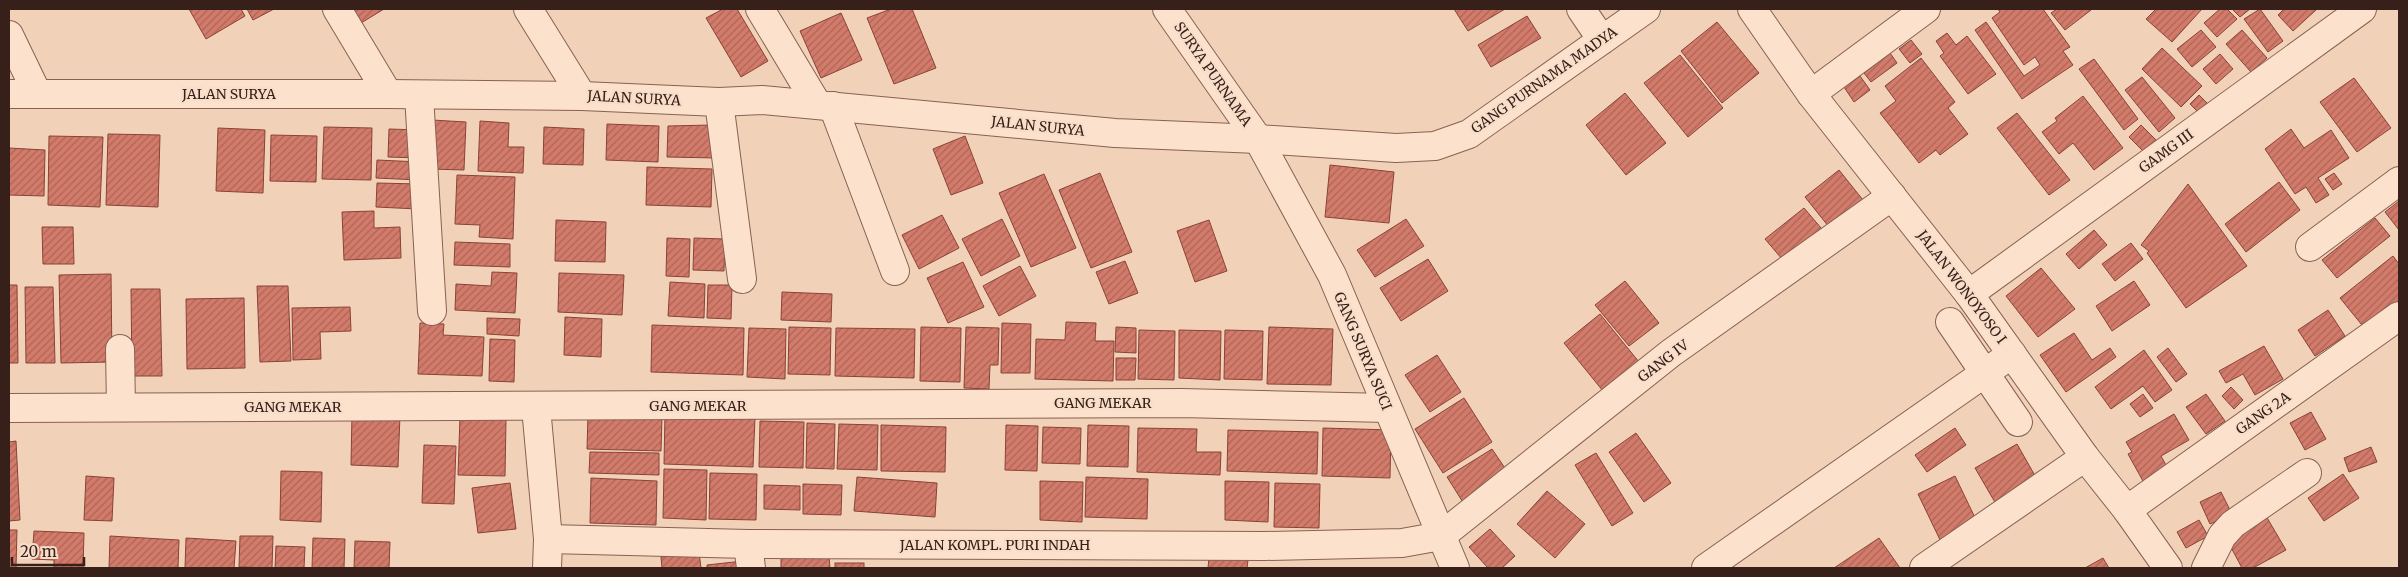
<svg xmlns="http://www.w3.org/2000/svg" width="2408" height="577" font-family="Merriweather,serif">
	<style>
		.building { fill: url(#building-hatch); stroke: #8a4236 }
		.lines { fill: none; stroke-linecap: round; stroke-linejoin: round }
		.minor-casing { stroke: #886152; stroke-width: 30 }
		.minor { stroke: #fce1cc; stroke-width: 28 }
		.labels { text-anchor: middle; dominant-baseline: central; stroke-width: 4.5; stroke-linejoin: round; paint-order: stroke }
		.street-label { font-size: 14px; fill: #362019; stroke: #f8dec9 }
	</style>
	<defs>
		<pattern id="building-hatch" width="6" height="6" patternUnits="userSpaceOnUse" patternTransform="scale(1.25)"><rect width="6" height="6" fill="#d37b6b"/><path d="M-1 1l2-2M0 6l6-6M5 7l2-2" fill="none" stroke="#ac6457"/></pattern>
	</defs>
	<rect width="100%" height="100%" fill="#f1d2b9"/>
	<g class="building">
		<polygon points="189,9 241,9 245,16 206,39"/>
		<polygon points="247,9 274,9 253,20"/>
		<polygon points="351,9 384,9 361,23"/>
		<polygon points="723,9 737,9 768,61 741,77 706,18"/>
		<polygon points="891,9 912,9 936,68 894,84 867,18"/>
		<polygon points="1454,9 1505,9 1468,31"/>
		<polygon points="1998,9 2043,9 2070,47 2063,51 2073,65 2022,99 1975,30 1986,22 2024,76 2040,65 2035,57 2024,65 1992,18 2000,12"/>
		<polygon points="2057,9 2091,9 2091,10 2065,30 2051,13"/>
		<polygon points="2156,9 2202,9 2172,42 2146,19"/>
		<polygon points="2220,9 2227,9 2237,19 2217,37 2204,23"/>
		<polygon points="2232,9 2250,9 2240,17"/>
		<polygon points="2260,9 2283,41 2268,52 2244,19"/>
		<polygon points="2284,9 2317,9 2293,31 2278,15"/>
		<polygon points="841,13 862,60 821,78 800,31"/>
		<polygon points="1527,16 1541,38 1491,67 1478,45"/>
		<polygon points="1717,22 1759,73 1722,103 1681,51"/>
		<polygon points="2201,30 2216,47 2192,67 2177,49"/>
		<polygon points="2242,30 2267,58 2251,72 2226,44"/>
		<polygon points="1947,33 1956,45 1967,36 1996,74 1968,94 1940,56 1944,53 1936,41"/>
		<polygon points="1911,40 1922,54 1910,63 1899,49"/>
		<polygon points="2162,48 2202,86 2181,107 2142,69"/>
		<polygon points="1890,53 1897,63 1871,82 1864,73"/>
		<polygon points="2220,54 2233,69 2216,84 2203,69"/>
		<polygon points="1680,55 1723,108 1688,137 1644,83"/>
		<polygon points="1921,58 1955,102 1948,108 1968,134 1940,155 1936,150 1919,163 1880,113 1896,101 1885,86"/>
		<polygon points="2094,59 2138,119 2124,130 2079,69"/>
		<polygon points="1860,76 1870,90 1854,102 1844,87"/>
		<polygon points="2142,77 2175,118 2159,132 2125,90"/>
		<polygon points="2354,78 2391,128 2357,152 2320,102"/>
		<polygon points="1625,93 1666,143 1626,175 1586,125"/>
		<polygon points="2199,95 2212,108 2203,117 2190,104"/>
		<polygon points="2083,96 2123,148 2094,170 2073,143 2059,154 2042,132 2057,121 2055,118"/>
		<polygon points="2017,113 2070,180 2049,195 1997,128"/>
		<polygon points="432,120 466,122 464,170 430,169"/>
		<polygon points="480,121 509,123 508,147 524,147 523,173 478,171"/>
		<polygon points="607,124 659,126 658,162 606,160"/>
		<polygon points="712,125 717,158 667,157 668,126"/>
		<polygon points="2141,125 2161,145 2149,157 2129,137"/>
		<polygon points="324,127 372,128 371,180 322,179"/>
		<polygon points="544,127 584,129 583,165 543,164"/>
		<polygon points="218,128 265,130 263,193 216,191"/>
		<polygon points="389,129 420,130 419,158 388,157"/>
		<polygon points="2291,129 2304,148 2331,130 2349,158 2318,178 2329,195 2316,203 2306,187 2295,194 2265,149"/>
		<polygon points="108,134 160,135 158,207 106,205"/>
		<polygon points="271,135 317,136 316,182 270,181"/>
		<polygon points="49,136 103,137 100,207 48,205"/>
		<polygon points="965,136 983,183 951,195 933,149"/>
		<polygon points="9,148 45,150 44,196 9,195"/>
		<polygon points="377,160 420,162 419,180 376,178"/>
		<polygon points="1330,165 1394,172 1389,223 1325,217"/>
		<polygon points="647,167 712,169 711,207 646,205"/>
		<polygon points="1839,170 1867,205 1833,232 1805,197"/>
		<polygon points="1100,173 1132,252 1091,268 1059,190"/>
		<polygon points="2334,173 2342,184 2333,190 2325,179"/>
		<polygon points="1044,174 1076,248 1031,267 999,193"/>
		<polygon points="457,175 515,177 513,239 479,237 480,225 455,224"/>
		<polygon points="2279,182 2300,210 2246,252 2225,224"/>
		<polygon points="377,183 419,184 418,209 376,207"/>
		<polygon points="2188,184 2247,266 2186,308 2147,253 2149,251 2141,245"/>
		<polygon points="2399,201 2399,230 2385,212"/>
		<polygon points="1804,208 1827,235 1788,266 1765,239"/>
		<polygon points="374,211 374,228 400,227 401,258 344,260 342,212"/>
		<polygon points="942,215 959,248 919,269 902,235"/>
		<polygon points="2375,218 2390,236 2337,278 2322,260"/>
		<polygon points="1002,219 1020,256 981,276 962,239"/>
		<polygon points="1406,219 1424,246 1375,277 1357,250"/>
		<polygon points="556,220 606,222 605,262 555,261"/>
		<polygon points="1209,220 1227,271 1195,282 1177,231"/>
		<polygon points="42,227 73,227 74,264 43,264"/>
		<polygon points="2094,230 2107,245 2079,269 2066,254"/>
		<polygon points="667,238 690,239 689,277 666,276"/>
		<polygon points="694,238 725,239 724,271 693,270"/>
		<polygon points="455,242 510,244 510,267 454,265"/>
		<polygon points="2131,243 2143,259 2115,281 2102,264"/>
		<polygon points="2393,256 2399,264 2399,303 2366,330 2340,298"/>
		<polygon points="1428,259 1448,291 1401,321 1380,288"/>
		<polygon points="1125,261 1138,293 1109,304 1096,272"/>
		<polygon points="963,262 984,307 948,323 927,278"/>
		<polygon points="1020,266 1036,296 999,316 983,286"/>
		<polygon points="2041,268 2075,309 2038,337 2006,296"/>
		<polygon points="492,272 517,273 515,313 455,310 456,284 491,286"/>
		<polygon points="559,273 624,275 622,315 558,312"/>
		<polygon points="111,274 112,362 61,363 59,275"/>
		<polygon points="1625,281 1659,323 1629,346 1595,305"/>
		<polygon points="2134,281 2150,305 2112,331 2096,306"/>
		<polygon points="670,282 705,284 704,318 668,316"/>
		<polygon points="9,285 17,285 18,363 9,363"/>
		<polygon points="708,285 732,285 731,319 707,318"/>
		<polygon points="257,286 288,286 291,361 260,362"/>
		<polygon points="25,287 53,287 55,363 26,363"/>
		<polygon points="131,289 160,289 162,376 132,376"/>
		<polygon points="782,292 832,294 831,322 781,320"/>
		<polygon points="244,298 245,368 187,369 186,299"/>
		<polygon points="350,307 351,331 320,332 321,359 293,360 292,308"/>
		<polygon points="2328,310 2345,336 2315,356 2298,330"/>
		<polygon points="1600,314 1639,362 1603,391 1564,343"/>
		<polygon points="565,317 602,319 601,357 564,355"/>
		<polygon points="487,318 520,319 519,336 487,334"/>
		<polygon points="1066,322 1096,323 1095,341 1114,341 1113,381 1035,379 1036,339 1065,340"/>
		<polygon points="420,323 444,324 443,335 484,337 482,376 418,374"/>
		<polygon points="1002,323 1031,324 1030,373 1001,373"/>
		<polygon points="652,325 744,328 743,375 651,372"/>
		<polygon points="789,327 831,328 830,375 788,374"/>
		<polygon points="921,327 961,328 960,382 920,381"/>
		<polygon points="966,327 999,328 998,365 990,365 989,389 964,388"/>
		<polygon points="1116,327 1136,328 1136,353 1115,352"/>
		<polygon points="1269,327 1333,329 1331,385 1267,384"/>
		<polygon points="749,328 786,329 785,379 747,377"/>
		<polygon points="836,328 915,329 914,378 835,376"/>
		<polygon points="1139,330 1175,331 1174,380 1138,379"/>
		<polygon points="1179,330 1221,331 1220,380 1179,378"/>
		<polygon points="1225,330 1263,331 1262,380 1224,379"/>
		<polygon points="2074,333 2092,360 2110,348 2116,357 2066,392 2040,355"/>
		<polygon points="490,339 515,340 514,382 489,381"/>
		<polygon points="2264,346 2283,379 2255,395 2243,374 2226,383 2219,371"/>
		<polygon points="2168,348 2187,374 2176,382 2157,357"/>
		<polygon points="2144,350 2172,390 2155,402 2143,386 2111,409 2095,387"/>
		<polygon points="1437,355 1461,392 1430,412 1405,375"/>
		<polygon points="1116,358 1136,358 1135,380 1116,380"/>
		<polygon points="2231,387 2243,400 2234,409 2222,396"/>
		<polygon points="2143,394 2153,408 2140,417 2130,404"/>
		<polygon points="2206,394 2225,421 2206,434 2186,407"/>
		<polygon points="1464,398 1492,442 1443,473 1415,429"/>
		<polygon points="2311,412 2326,439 2305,450 2290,423"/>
		<polygon points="352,413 400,415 398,467 351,465"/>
		<polygon points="665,414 755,417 753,467 664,464"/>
		<polygon points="2174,414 2189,440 2161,456 2167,467 2143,481 2128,454 2132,452 2126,442"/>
		<polygon points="588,415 662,417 661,451 587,449"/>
		<polygon points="460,417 506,419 505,476 458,475"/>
		<polygon points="760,421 804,422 803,468 759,467"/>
		<polygon points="807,423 835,424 834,469 806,468"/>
		<polygon points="839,424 878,425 877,470 837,469"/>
		<polygon points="881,425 946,427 945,472 881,471"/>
		<polygon points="1006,425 1038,426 1037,471 1005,470"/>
		<polygon points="1088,425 1129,426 1128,467 1087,466"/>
		<polygon points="1043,427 1081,428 1080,464 1042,463"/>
		<polygon points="1138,428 1197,429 1196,452 1221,452 1220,475 1137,472"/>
		<polygon points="1323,428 1391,430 1390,478 1322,476"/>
		<polygon points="1955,428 1966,445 1927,472 1915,455"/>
		<polygon points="1228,430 1318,432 1317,474 1227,471"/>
		<polygon points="1636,433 1671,483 1644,502 1609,452"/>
		<polygon points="16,441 20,520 9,521 9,442"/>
		<polygon points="2017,444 2038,481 1996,504 1975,468"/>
		<polygon points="424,445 456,446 454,504 422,503"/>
		<polygon points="2371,447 2377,462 2349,472 2344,458"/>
		<polygon points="1492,449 1511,477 1466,507 1447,477"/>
		<polygon points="590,452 659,453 659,475 589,473"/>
		<polygon points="1596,453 1633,513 1612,526 1575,465"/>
		<polygon points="664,469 707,470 706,520 663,518"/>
		<polygon points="281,471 322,472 321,522 280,520"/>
		<polygon points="710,473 757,474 756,520 709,519"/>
		<polygon points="2343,474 2359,498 2324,521 2308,498"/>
		<polygon points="86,476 114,478 112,521 84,520"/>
		<polygon points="1955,476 1979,526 1942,544 1918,494"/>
		<polygon points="857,477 937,483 935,517 854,511"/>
		<polygon points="1086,477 1148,479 1147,519 1085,517"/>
		<polygon points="591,478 657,481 656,525 590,523"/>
		<polygon points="1040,481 1083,482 1082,522 1040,520"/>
		<polygon points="1225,481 1269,482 1268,522 1225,520"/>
		<polygon points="510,483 516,529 478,533 472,488"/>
		<polygon points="1275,483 1320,484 1319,528 1274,527"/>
		<polygon points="803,484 842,485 841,515 803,514"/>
		<polygon points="764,485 800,486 800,510 764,509"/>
		<polygon points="1547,491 1585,524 1555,558 1517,524"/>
		<polygon points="2221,492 2232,514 2210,524 2200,502"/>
		<polygon points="2266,516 2286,550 2253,568 2242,568 2226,538"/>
		<polygon points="2199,520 2208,536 2186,548 2177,532"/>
		<polygon points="1490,529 1515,556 1502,568 1488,568 1469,547"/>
		<polygon points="9,530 17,530 16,568 9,568"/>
		<polygon points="34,531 84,533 83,568 54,568 54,560 32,559"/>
		<polygon points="110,536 179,540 178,568 109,568"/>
		<polygon points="240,536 273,536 272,568 239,567"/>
		<polygon points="186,538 236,541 234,568 185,568"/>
		<polygon points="313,538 345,539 344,568 312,568"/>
		<polygon points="1879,538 1900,568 1834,568"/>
		<polygon points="355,541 390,542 389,568 354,568"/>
		<polygon points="276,546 305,547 304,568 275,568"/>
		<polygon points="699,552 701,568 662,568 661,557"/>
		<polygon points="829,556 830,568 781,568 781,557"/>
		<polygon points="1209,558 1248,560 1247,568 1208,568"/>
		<polygon points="2103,558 2109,568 2085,568"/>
		<polygon points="743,561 744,568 707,568 707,565"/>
		<rect x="835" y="563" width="29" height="5"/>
	</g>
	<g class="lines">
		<g class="minor-casing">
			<g id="minor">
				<polyline points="337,9 388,94"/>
				<polyline points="528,9 582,96"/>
				<polyline points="760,9 817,104"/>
				<polyline points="1167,9 1258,139 1332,275 1455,568"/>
				<polyline points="1581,9 1602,40"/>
				<polyline points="1752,9 1811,94 1969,294 2085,457 2127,510 2168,568"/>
				<polyline points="9,35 37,93"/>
				<polyline points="9,94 388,94 582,96 719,102 762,100 1115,133 1258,139 1396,148 1435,146 1469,134 1646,9"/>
				<polyline points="1811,94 1926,9"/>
				<polyline points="419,95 432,311"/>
				<polyline points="719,102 742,279"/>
				<polyline points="833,106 895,271"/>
				<polyline points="2310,247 2399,181"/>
				<polyline points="1969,294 2362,9"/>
				<polyline points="1950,322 2018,422"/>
				<polyline points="120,349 121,407"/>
				<polyline points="536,407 548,539 547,568"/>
				<polyline points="9,408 1182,403 1387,408"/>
				<polyline points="2127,510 2399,316"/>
				<polyline points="548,539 748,544 1265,546 1402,543 1441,536 1671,353 1892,196"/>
				<polyline points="748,544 751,568"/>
				<polyline points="1706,568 2012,354"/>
				<polyline points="1924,568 2085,457"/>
				<polyline points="2206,568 2222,536 2233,524 2307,473"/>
			</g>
		</g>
		<use href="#minor" class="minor"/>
	</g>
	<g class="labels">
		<g class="street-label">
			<text transform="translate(1213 74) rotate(55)">SURYA PURNAMA</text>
			<text transform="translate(1544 80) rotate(-35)">GANG PURNAMA MADYA</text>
			<text x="229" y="94">JALAN SURYA</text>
			<text transform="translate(634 98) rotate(3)">JALAN SURYA</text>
			<text transform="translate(1038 126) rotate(6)">JALAN SURYA</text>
			<text transform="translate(2166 151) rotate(-36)">GAMG III</text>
			<text transform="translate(1962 287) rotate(53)">JALAN WONOYOSO I</text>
			<text transform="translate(1363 351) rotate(67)">GANG SURYA SUCI</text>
			<text transform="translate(1663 361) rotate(-37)">GANG IV</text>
			<text x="1103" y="403">GANG MEKAR</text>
			<text x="698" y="406">GANG MEKAR</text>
			<text x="293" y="407">GANG MEKAR</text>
			<text transform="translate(2263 413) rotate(-35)">GANG 2A</text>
			<text x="995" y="545">JALAN KOMPL. PURI INDAH</text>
		</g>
	</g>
	<rect width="2408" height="577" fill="none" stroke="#362019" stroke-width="20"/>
	<path d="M12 557v8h72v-8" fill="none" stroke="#362019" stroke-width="2.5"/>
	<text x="20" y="557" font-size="15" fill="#362019" stroke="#f8dec9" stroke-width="4" paint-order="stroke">20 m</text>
</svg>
